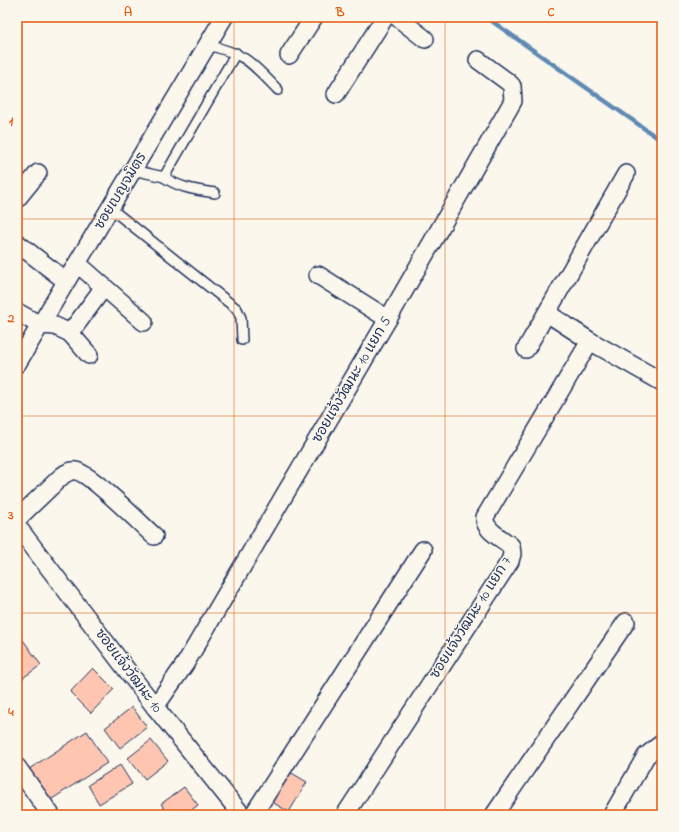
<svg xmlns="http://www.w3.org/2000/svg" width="679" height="832" font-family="'Indie Flower','Playpen Sans Thai',sans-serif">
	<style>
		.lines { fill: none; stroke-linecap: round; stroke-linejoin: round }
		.stream { stroke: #5f89b3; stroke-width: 4.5 }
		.building { fill: #fec6b1; stroke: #1b2f5e }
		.service-casing { stroke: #1b2f5e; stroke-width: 12 }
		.minor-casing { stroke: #1b2f5e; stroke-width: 20 }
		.service { stroke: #fbf7ec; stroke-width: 9 }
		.minor { stroke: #fbf7ec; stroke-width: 17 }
		.grid { fill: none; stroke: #e8590c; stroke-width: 1; stroke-opacity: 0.55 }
		.labels { text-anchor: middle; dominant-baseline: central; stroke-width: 3; stroke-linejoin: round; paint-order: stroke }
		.street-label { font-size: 14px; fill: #1b2f5e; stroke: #fbf7ec }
		.neatline { fill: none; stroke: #e8590c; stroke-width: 1.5 }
		.grid-label { font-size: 13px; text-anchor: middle; font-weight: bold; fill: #e8590c }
	</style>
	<rect width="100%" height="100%" fill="#fbf7ec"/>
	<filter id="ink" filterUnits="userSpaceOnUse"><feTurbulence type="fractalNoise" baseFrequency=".025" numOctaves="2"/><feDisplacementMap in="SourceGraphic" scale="8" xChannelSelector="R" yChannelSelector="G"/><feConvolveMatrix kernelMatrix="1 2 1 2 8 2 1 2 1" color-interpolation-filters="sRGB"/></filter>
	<g filter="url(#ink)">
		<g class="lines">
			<polyline class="stream" points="486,17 662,141"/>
		</g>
		<g class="building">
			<polygon points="18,633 41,665 17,682 17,634"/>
			<polygon points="93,668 114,689 91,713 70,692"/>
			<polygon points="132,707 147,727 120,748 105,728"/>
			<polygon points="87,731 107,763 46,803 26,771"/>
			<polygon points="151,740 168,761 145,779 128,758"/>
			<polygon points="120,765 132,784 99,804 88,785"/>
			<polygon points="290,772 307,782 289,812 272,802"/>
			<polygon points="184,787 198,805 185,815 169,815 161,804"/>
		</g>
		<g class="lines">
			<g class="service-casing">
				<g id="service">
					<path d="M207,45C246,54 251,62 278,90"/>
					<polyline points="133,170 164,177"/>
					<path d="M215,193C196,190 179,188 164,177L236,53"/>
					<polyline points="110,208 237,309 241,318 242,340"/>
				</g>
			</g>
			<g class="minor-casing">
				<g id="minor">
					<polyline points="397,17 425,39"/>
					<polyline points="289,55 314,17"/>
					<polyline points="336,94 385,17"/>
					<polyline points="17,199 38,173"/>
					<polyline points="17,243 66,281"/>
					<polyline points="78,264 144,322"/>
					<polyline points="318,275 388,319"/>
					<polyline points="17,312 40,325 55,326 70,333"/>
					<polyline points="547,313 590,341 662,382"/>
					<polyline points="526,349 626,174"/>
					<polyline points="89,355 70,333 104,287"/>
					<polyline points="17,364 224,17"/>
					<path d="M17,519L62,476C66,473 71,470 76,471C91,474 140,523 154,536"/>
					<polyline points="17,526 155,707 242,815"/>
					<polyline points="155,707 185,664 388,319 513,101 512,86 508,82 478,60"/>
					<polyline points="17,767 51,815"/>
					<polyline points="253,815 423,550"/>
					<path d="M345,815L510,561L512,554L511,546C502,538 483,530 485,517L590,341"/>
					<polyline points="494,815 626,622"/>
					<polyline points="612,815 646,756 662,743"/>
				</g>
			</g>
			<use href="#service" class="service"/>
			<use href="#minor" class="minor"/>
		</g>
	</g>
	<path class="grid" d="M234,17V815M445,17V815M17,219H662M17,416H662M17,613H662"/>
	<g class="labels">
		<g class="street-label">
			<text transform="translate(121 191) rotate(-59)">ซอยเบญจมิตร</text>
			<text transform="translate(352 380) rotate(-60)">ซอยแจ้งวัฒนะ 10 แยก 5</text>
			<text transform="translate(471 618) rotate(-58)">ซอยแจ้งวัฒนะ 10 แยก 7</text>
			<text transform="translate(128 671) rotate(53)">ซอยแจ้งวัฒนะ 10</text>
		</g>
	</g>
	<rect width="679" height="832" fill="none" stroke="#fbf7ec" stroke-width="44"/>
	<rect x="22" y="22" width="635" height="788" class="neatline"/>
	<g class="grid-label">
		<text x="128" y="16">A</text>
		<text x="340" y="16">B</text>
		<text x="551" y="16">C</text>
		<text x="11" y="125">1</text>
		<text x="11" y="322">2</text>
		<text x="11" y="519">3</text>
		<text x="11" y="716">4</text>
	</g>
</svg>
